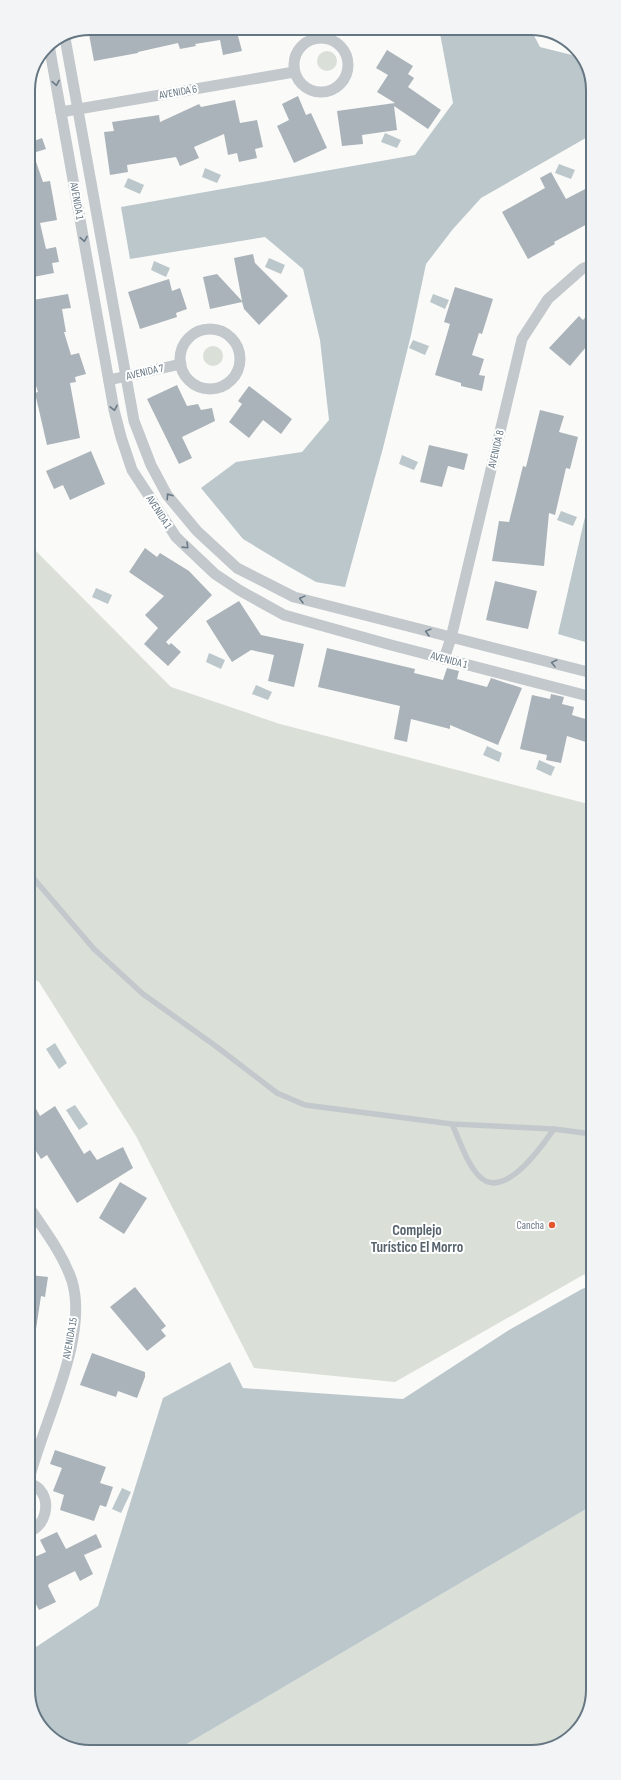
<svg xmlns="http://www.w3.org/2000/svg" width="621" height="1780" font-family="'Sofia Sans Condensed',sans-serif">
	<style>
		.green { fill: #dadfd7 }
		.water { fill: #bbc7cb }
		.building { fill: #aab3b9 }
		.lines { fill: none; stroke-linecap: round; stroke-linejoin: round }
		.lane { stroke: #c3c8cc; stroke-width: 5.5 }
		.street { stroke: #c3c8cc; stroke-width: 11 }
		.oneway { stroke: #6a7a87 }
		.poi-dot { fill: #e4572e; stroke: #fff; stroke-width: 1.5 }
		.labels { text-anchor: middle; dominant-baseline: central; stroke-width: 4; stroke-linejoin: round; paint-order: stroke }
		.street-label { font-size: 11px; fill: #657683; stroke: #fff }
		.poi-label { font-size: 11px; fill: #657683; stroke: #fff; text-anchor: end }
		.district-label { font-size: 15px; font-weight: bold; fill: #57646e; stroke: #fff }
		.rim { fill: none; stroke: #657683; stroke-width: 2 }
	</style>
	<rect width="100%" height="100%" fill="#fafaf8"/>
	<g class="green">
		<circle cx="327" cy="61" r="10"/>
		<circle cx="213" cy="356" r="10"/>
		<polygon points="29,544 171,687 280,724 592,805 592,1273 583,1275 395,1382 254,1368 136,1136 39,982 29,976"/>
		<polygon points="593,1505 593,1690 580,1728 547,1750 180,1751 185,1745"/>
	</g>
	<g class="water">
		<polygon points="439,28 530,28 540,47 580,57 591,74 591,135 481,198 453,229 426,264 411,335 383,448 345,587 316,582 286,565 243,539 201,488 236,462 302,452 329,420 320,340 303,269 265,237 130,259 121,207 415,155 453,103"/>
		<polygon points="385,133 401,140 397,148 381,142"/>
		<polygon points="559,164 575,170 571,179 555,173"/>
		<polygon points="205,168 221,175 217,183 202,177"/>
		<polygon points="128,178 144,185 140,194 124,187"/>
		<polygon points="269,258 285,265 281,274 265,267"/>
		<polygon points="154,261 170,268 166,277 151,270"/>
		<polygon points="433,294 449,300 445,309 430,302"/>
		<polygon points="413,340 429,346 425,355 409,348"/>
		<polygon points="402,455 418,462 414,470 399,464"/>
		<polygon points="591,491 592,644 558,634"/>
		<polygon points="561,511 577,517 573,526 557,520"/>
		<polygon points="96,588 112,595 108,604 92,597"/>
		<polygon points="209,653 225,660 221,669 206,662"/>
		<polygon points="256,685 272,692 268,700 252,694"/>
		<polygon points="487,746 502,753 499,762 483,755"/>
		<polygon points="539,760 555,767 551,776 536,769"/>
		<polygon points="55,1043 67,1063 59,1069 46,1049"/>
		<polygon points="75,1105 88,1124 79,1130 66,1110"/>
		<polygon points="592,1285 593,1505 185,1745 180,1751 86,1752 49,1737 30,1706 30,1651 98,1606 163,1398 230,1362 243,1388 403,1399 509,1330 582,1289"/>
		<polygon points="122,1488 131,1492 121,1513 112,1509"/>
	</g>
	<g class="building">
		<polygon points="90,28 134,28 134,31 149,28 250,28 250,34 238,36 242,51 223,55 220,40 195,44 196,46 180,49 178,43 138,52 138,53 94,61 88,29"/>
		<polygon points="387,50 413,66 408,74 414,78 408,87 441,110 428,129 394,106 397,130 362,135 363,144 342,146 337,111 395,103 377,92 388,75 376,68"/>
		<polygon points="298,96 306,115 311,113 327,148 294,163 277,126 289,120 282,104"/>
		<polygon points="235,100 240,123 257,120 263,147 255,149 257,158 239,162 237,153 228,155 224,134 194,147 199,158 180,166 176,157 127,165 128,172 110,175 104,132 114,131 112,122 159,115 160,122 199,104 201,107"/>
		<polygon points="42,138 46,149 33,153 43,182 50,181 57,220 40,223 46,249 56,247 59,262 52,263 54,273 28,278 28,143"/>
		<polygon points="551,172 566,199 591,186 591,222 554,242 555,244 528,259 502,212 545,188 540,178"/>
		<polygon points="253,254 255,263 288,296 259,325 244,309 242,302 210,309 203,277 217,274 242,301 234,258"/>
		<polygon points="169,279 172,291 180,288 187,309 176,313 177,317 140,329 128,292"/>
		<polygon points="455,287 493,299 482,334 479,333 472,355 484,359 479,375 485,376 482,391 461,386 461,383 435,375 450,324 444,322"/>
		<polygon points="68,294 71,308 62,309 66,332 64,332 71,355 79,353 86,374 75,377 76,382 70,383 80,438 47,445 35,393 38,392 28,361 28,304 34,303 33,300"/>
		<polygon points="591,311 591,341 570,366 549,348 579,316 583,320"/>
		<polygon points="177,385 187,406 198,404 201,410 212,408 215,421 182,437 192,458 179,464 147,399"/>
		<polygon points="249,386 292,419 281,434 263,420 249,438 229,422 242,404 238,401"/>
		<polygon points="540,410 564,416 559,432 578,437 570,469 566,468 555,515 549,513 544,566 492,561 499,521 509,522 523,466 526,467"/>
		<polygon points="429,445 468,454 464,470 448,466 442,487 420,482"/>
		<polygon points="91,451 105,484 70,500 63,485 54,489 46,471"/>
		<polygon points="145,548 157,557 160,553 189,571 212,595 166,642 169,645 171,643 181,652 168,666 144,644 158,628 145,615 164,596 129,572"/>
		<polygon points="495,581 537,591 528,629 486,620"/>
		<polygon points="239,601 261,635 304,644 294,687 268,681 274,655 251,650 232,662 206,621"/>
		<polygon points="327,648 415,669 414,673 443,680 447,668 459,671 457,679 487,687 491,678 522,688 498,745 450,725 450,729 411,719 407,742 394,739 400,706 318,687"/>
		<polygon points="551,694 564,697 562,704 574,707 572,715 592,721 592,744 567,736 561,763 546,760 547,755 520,749 532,695 550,699"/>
		<polygon points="29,1096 40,1116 55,1106 84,1154 90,1150 97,1160 123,1147 133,1168 77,1203 47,1155 41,1159 29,1140"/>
		<polygon points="120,1182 147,1198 124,1234 99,1218"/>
		<polygon points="30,1275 48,1277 45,1297 41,1296 36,1329 30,1329"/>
		<polygon points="135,1287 166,1326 161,1330 166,1336 147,1351 110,1307"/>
		<polygon points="92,1353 145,1372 145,1377 137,1398 118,1391 116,1397 80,1385"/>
		<polygon points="55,1450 106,1467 100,1483 113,1487 106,1507 100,1505 94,1521 60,1510 64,1495 53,1491 62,1468 50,1464"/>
		<polygon points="57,1532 66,1549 96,1534 102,1547 84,1555 93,1574 80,1581 75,1571 49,1584 48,1586 56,1602 39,1610 30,1593 30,1559 46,1552 40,1540"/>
	</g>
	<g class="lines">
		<g class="lane">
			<polyline points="29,873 94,949 143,994 217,1047 277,1093 305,1105 452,1124 554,1129 592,1134"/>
			<path d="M452,1124C460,1141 466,1162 479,1176C504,1202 542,1146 554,1129"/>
		</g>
		<g class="street">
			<circle cx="321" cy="65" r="27"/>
			<polyline points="65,38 134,421 151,465 167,495 197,531 237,568 294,597 592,673"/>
			<polyline points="49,45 114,410 121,437 132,470 176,537 215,574 239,590 284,615 391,645 592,697"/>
			<polyline points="61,112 294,72"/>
			<circle cx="210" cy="359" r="30"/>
			<polyline points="109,380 181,364"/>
			<polyline points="444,659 451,638 522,339 548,299 582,269 591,265"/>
			<path d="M29,1207C45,1231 63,1254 72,1281C89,1337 44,1421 30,1476"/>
			<path d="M30,1483C33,1485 38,1487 40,1490C51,1503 45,1526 30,1531"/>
		</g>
	</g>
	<defs><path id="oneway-chevron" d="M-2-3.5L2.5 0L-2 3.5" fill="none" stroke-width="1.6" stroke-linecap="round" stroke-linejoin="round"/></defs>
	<g class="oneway">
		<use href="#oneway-chevron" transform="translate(56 83) rotate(80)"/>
		<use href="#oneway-chevron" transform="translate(84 239) rotate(80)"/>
		<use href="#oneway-chevron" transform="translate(114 408) rotate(78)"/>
		<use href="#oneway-chevron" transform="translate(169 496) rotate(-124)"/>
		<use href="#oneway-chevron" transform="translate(186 546) rotate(44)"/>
		<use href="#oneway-chevron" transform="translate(302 599) rotate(-165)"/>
		<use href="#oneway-chevron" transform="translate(428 632) rotate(-165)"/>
		<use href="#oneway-chevron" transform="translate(554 663) rotate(-166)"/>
	</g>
	<circle class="poi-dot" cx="552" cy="1225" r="4"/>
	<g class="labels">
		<g class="street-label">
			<text transform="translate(178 92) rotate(-10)">AVENIDA 6</text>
			<text transform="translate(77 201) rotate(80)">AVENIDA 1</text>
			<text transform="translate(145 372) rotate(-13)">AVENIDA 7</text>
			<text transform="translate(496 449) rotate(-77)">AVENIDA 8</text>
			<text transform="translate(159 512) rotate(57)">AVENIDA 1</text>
			<text transform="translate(449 660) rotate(15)">AVENIDA 1</text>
			<text transform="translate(70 1338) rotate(-80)">AVENIDA 15</text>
		</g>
		<g class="poi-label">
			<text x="544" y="1225">Cancha</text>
		</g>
		<g class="district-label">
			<text x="417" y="1230">Complejo<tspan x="417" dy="17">Turístico El Morro</tspan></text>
		</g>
	</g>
	<path d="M0 0H621V1780H0ZM90 35H531A55 55 0 0 1 586 90V1690A55 55 0 0 1 531 1745H90A55 55 0 0 1 35 1690V90A55 55 0 0 1 90 35Z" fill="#f3f4f5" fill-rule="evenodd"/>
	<path class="rim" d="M90 35H531A55 55 0 0 1 586 90V1690A55 55 0 0 1 531 1745H90A55 55 0 0 1 35 1690V90A55 55 0 0 1 90 35Z"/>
</svg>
